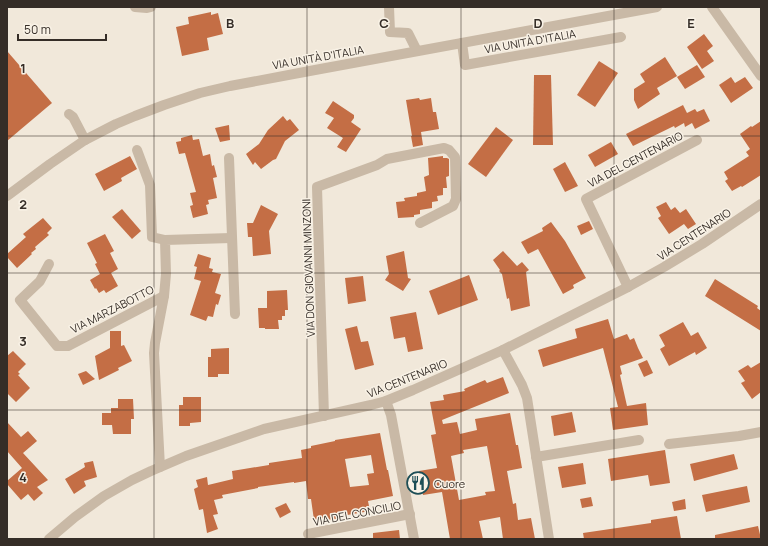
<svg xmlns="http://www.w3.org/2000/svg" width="768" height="546" font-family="Manrope,sans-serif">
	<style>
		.building { fill: #c46e45; fill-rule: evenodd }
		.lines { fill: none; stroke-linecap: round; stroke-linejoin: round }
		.minor { stroke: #c9b9a6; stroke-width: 10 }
		.grid { fill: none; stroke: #352d27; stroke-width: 1; stroke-opacity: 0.55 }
		.labels { text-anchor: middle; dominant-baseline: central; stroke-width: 3; stroke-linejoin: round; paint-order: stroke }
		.street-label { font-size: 11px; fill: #352d27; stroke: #f9f2e6 }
		.poi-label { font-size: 11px; fill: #352d27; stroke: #f9f2e6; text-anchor: start }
		.grid-label { font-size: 13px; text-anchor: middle; font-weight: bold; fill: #352d27; stroke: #f9f2e6; stroke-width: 3; stroke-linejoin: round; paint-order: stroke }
	</style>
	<rect width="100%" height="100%" fill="#f1e8da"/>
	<g class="building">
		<polygon points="211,12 211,15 218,13 223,34 207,38 209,50 182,56 176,27 189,24 188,17"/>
		<polygon points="704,34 713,46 707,51 714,61 702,69 687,47"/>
		<polygon points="7,51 52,103 7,141"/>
		<polygon points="665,57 677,76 657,88 660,94 638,109 634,100 634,89 645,82 640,74"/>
		<polygon points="599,61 618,73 595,107 577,95"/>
		<polygon points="697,65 705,77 685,89 677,77"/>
		<polygon points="534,75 551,75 553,145 533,145"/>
		<polygon points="731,77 735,83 745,77 753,88 731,103 719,85"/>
		<polygon points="419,98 420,100 431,98 433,112 436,112 439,129 421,132 423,145 413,147 411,136 412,136 406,100"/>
		<polygon points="333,101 354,115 354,118 351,122 361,129 346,152 337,147 343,138 327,128 334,118 325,113"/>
		<polygon points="683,105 687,113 695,109 697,112 704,109 710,121 695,129 692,123 685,127 684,123 675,128 674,126 633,146 626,134"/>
		<polygon points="283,116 287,121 290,119 299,130 285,141 276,159 273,160 261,169 255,162 253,165 246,154 259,144 268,130"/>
		<polygon points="761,121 761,175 742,187 741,186 732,191 725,181 728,179 724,172 749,156 746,152 750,149 740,134 751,126 752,127"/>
		<polygon points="229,125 230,140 220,142 215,128"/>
		<polygon points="496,127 513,140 486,177 468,164"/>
		<polygon points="192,135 193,140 199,139 203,156 210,154 212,166 214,165 217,177 213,178 217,198 208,200 209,204 206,205 208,214 193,218 190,206 193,205 190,193 196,192 185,153 179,154 176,142 181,141 181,138"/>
		<polygon points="611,142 618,154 595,167 588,155"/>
		<polygon points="130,156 137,169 121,178 122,181 104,191 95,174"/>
		<polygon points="443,156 443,158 447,158 449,159 449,176 446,177 447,188 443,188 443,195 437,196 438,201 432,202 432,208 420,210 420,214 414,215 414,217 398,218 396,202 405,201 404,198 417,196 417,193 426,191 424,177 429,175 428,158"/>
		<polygon points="565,162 578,186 565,192 553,169"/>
		<polygon points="666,202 671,210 675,207 680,213 686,209 696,224 688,229 684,224 669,234 658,218 661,216 656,207"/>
		<polygon points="261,205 278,214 269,231 271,254 253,256 252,237 248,237 247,223 253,223"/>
		<polygon points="122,209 141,231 132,239 112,217"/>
		<polygon points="43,218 52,228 47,233 49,235 35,247 36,249 31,253 32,254 17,268 7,257 7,254 26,237 23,234"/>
		<polygon points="589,221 593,229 581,235 577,226"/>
		<polygon points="551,222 565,241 586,278 573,285 574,288 563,294 538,249 528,254 521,242 543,231 542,228"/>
		<polygon points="105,234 114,251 110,253 118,269 111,273 118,286 106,293 104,290 99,293 96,288 95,289 90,280 100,274 95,264 97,263 87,243"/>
		<polygon points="404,251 408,278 411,279 403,291 385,280 389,274 386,256"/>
		<polygon points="503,251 517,266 522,262 529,270 526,272 530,306 511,311 509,298 507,299 502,274 499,271 500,270 493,260"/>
		<polygon points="198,254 211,258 209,268 213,269 212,272 221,274 215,293 221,295 218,305 216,304 213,317 208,316 206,321 190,315 201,281 194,279 197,267 194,266"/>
		<polygon points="469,275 478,300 438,315 429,291"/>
		<polygon points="363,276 366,301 348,304 345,278"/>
		<polygon points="715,279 758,306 757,308 761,311 761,331 705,296"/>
		<polygon points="287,290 288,310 285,310 285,316 282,316 282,320 278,320 279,329 265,329 265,328 259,328 258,308 267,308 267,291"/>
		<polygon points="416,312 423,349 408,352 405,337 394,339 390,317"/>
		<polygon points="608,319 614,339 627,334 630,340 634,338 638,348 643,358 620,366 622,374 620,375 627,406 646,403 648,425 613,430 610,408 618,407 603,348 543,367 538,350 577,338 575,329"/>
		<polygon points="683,322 691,336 698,332 707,348 696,355 695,352 669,366 660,349 665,346 659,335"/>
		<polygon points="357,326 361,342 368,341 374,365 355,370 345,329"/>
		<polygon points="110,331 121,331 121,346 124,345 132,361 118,368 119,370 99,380 95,356 110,348"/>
		<polygon points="229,348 229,374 218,374 218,377 208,377 208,357 211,357 211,349"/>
		<polygon points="13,351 26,364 18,372 20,374 18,375 30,388 16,402 7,393 7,356"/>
		<polygon points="647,360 653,373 644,377 638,364"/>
		<polygon points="761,362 761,392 752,399 741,383 745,381 738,371 748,365 751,368"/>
		<polygon points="86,371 95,379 83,385 78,374"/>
		<path d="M503,377L509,393L442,420L443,424L457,422L460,434L477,430L475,419L510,413L516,445H518L522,468L507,471L513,504L516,503L518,520L531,518L535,539H503L500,517L479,521L483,539H450L442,492L423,495L419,471L437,468L431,435L436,434L430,402L444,400L443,395L465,391L464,389L485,380L487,383ZM487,446L495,491L485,492L486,495L459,500L451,456L464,453L463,450Z"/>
		<polygon points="183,397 201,397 201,422 190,423 190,426 179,426 179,405 183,405"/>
		<polygon points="118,399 133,399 134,419 131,419 131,434 113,434 112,425 102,425 102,413 111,413 111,408 118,408"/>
		<polygon points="572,412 576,432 554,436 551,416"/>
		<polygon points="7,422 21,437 28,431 37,441 23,453 48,480 37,487 43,493 34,501 28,494 21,500 7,484 7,481 22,468 7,451"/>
		<path d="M380,433L387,470H388L393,496L368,501L370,511L336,517V519L326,520L325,518L314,520L311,499H308L306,481L294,483V482L258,487V488L222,495L223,498L214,500L218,514L213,515L218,529L207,533L203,509L199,510L197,502L194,489L198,487L196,480L207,477L208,485L233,479L232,471L269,465V463L302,458L301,450L311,448V446L335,441V440ZM371,455L374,473L367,474L369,485L350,487L345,459Z"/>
		<polygon points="665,450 670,483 650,486 648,475 611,481 608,459"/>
		<polygon points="734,454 738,469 694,481 690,464"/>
		<polygon points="93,461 97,477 84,481 86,486 74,494 65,479 85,467 84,463"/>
		<polygon points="583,463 586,484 562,488 558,467"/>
		<polygon points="747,486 750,502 706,512 702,495"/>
		<polygon points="591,497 593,506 582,508 580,499"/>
		<polygon points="685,499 686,509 674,511 672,502"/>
		<polygon points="286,503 291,512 280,518 275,508"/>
		<polygon points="677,516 681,539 584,539 583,533 651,523 651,520"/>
		<polygon points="758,526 761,539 715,539 715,535"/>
		<polygon points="399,530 400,539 373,539 373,533"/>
	</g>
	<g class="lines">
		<g class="minor">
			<polyline points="135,7 147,8 151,7"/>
			<polyline points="389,7 390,32 408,33 417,51"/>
			<polyline points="712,7 761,76"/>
			<polyline points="462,43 465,65 621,37"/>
			<polyline points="69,114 73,117 85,140"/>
			<polyline points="137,150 150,185 152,237 165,240"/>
			<polyline points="229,158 235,314"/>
			<polyline points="7,196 50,164 85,140 116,124 135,116 164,105 200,93 230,86 315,70 657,7"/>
			<polyline points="49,264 40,281 20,300 57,346 68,346 164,296"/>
			<polyline points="628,287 586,199 697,140"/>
			<polyline points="503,350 522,385 527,398 549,539"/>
			<polyline points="386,401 391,415 414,539"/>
			<polyline points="324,416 317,187 377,165 387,159 444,148 449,150 455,157 456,199 453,206 420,223"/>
			<polyline points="669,444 739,436 761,432"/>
			<polyline points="536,457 639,440"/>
			<polyline points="160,467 154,353 155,343 164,296 166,274 165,240 231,238"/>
			<polyline points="308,534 410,514"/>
			<polyline points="49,539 75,517 104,496 132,480 151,471 186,456 264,429 371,405 386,401 413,390 503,350 628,287 664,267 702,244 761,204"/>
		</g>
	</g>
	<path class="grid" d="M154,7V539M307,7V539M461,7V539M614,7V539M7,136H761M7,273H761M7,410H761"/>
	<defs>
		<g id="restaurant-ring" transform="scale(1.15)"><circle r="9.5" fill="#f9f2e6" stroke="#1d4e56" stroke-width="1.5"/><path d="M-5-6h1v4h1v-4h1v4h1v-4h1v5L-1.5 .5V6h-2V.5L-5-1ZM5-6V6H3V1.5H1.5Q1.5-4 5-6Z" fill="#1d4e56"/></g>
	</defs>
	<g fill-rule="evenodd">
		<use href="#restaurant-ring" x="418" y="483"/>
	</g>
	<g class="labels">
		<g class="street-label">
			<text transform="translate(530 41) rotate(-10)">VIA UNITÀ D'ITALIA</text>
			<text transform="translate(318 57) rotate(-10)">VIA UNITÀ D'ITALIA</text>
			<text transform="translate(635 159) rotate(-28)">VIA DEL CENTENARIO</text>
			<text transform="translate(694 234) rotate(-33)">VIA CENTENARIO</text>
			<text transform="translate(308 268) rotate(-92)">VIA DON GIOVANNI MINZONI</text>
			<text transform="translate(112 309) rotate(-27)">VIA MARZABOTTO</text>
			<text transform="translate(407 378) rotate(-22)">VIA CENTENARIO</text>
			<text transform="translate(357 513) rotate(-11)">VIA DEL CONCILIO</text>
		</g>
		<g class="poi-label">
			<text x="434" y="483">Cuore</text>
		</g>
	</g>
	<g class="grid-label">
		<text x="230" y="28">B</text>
		<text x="384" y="28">C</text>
		<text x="538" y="28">D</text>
		<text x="691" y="28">E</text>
		<text x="23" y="73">1</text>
		<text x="23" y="209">2</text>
		<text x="23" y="346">3</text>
		<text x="23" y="482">4</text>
	</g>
	<rect width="768" height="546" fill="none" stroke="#352d27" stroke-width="16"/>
	<path d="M18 34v6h88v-6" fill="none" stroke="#352d27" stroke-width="2"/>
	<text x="24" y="34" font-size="12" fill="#352d27" stroke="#f9f2e6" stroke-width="3" paint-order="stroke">50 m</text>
</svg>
